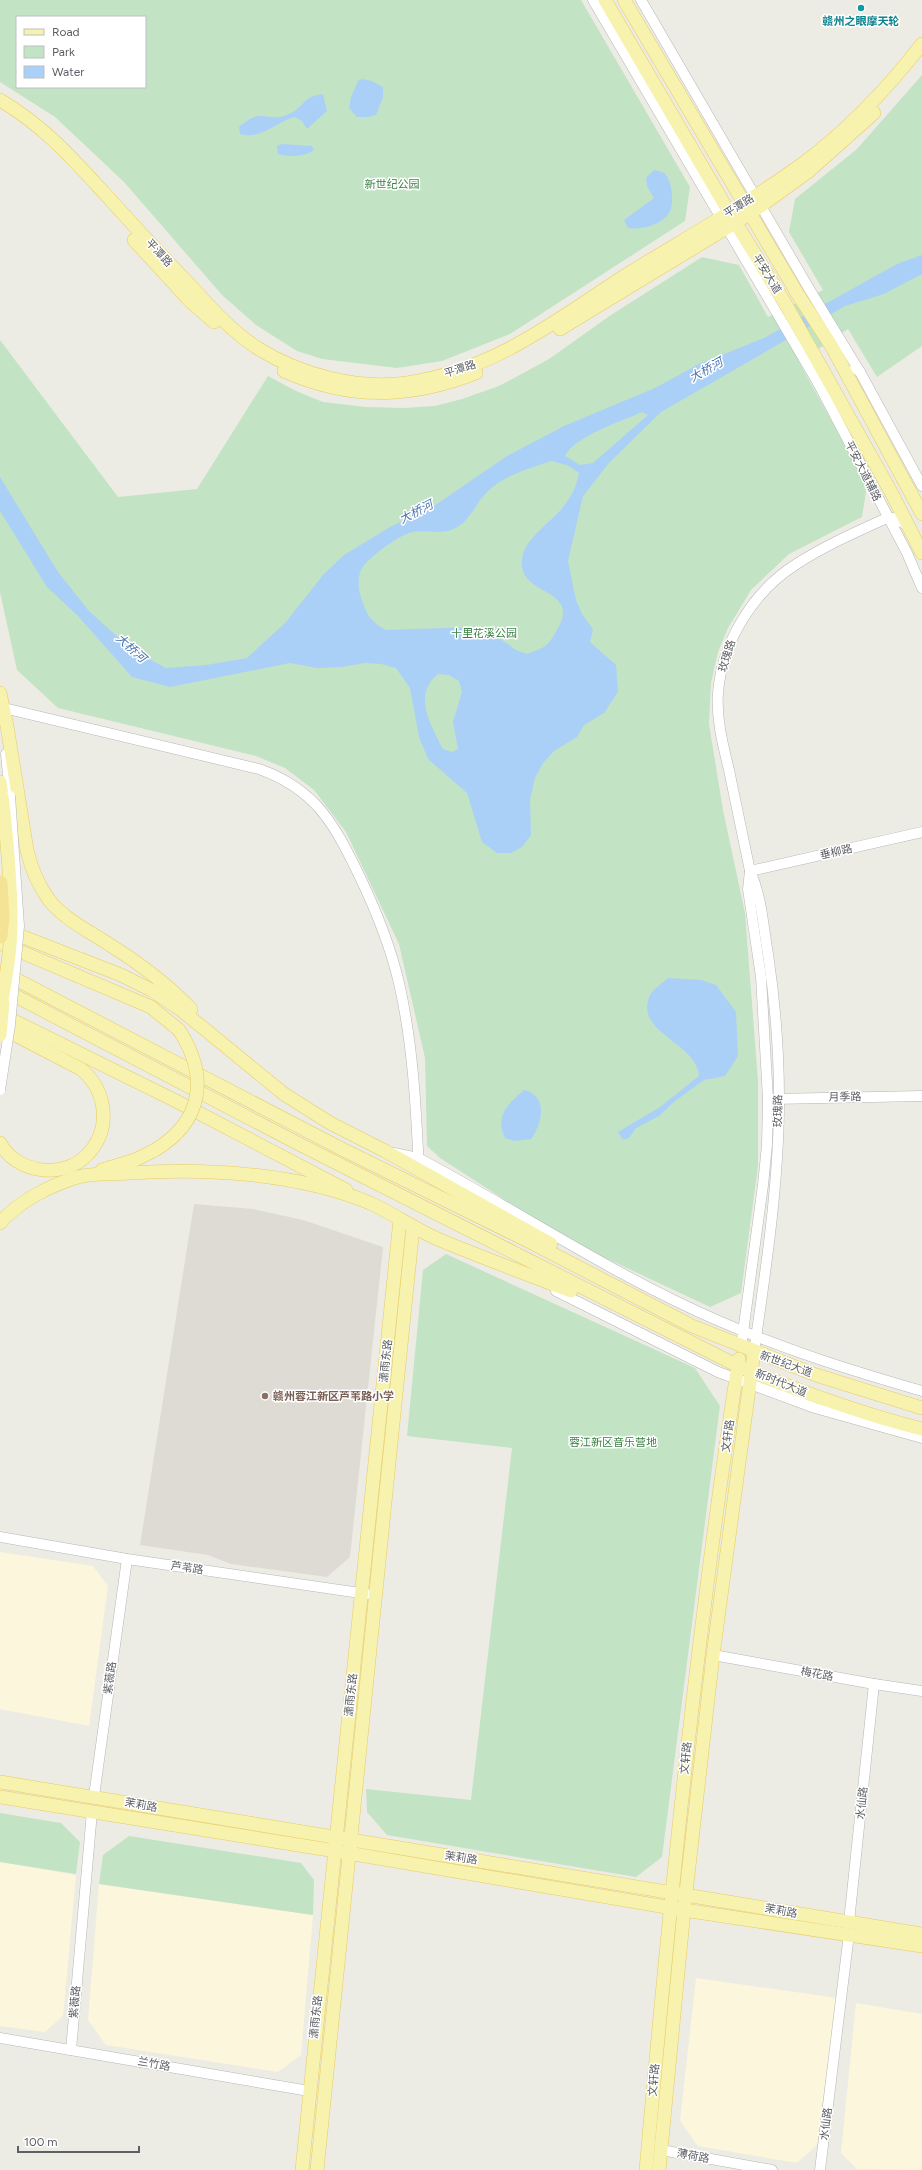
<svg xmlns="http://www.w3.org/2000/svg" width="922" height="2170" font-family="Figtree,'Noto Sans SC',sans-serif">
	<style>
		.commercial { fill: #fbf6dc }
		.education { fill: #dddbd3 }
		.green { fill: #c3e3c5; fill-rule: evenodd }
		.water { fill: #aad0f8; fill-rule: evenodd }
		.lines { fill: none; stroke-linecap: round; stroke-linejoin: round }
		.minor-casing { stroke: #b5b6ba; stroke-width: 11 }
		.major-casing { stroke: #e6cb65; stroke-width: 14 }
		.minor { stroke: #fff; stroke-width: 10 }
		.major { stroke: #f8f2af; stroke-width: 13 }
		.minor-bridge-casing { stroke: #b5b6ba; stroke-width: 11; stroke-linecap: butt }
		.major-bridge-casing { stroke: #e6cb65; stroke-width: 14; stroke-linecap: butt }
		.highway-bridge-casing { stroke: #dfaf13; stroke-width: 16; stroke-linecap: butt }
		.minor-bridge { stroke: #fff; stroke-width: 10 }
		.major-bridge { stroke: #f8f2af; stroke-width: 13 }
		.highway-bridge { stroke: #f4e395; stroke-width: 15 }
		.culture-dot { fill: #0f9aa8; stroke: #fff; stroke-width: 1.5 }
		.education-dot { fill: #8d6e63; stroke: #fff; stroke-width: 1.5 }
		.labels { text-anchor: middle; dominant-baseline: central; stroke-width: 3; stroke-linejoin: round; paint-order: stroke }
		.culture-label { font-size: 11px; font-weight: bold; fill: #0d838f; stroke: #fff }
		.park-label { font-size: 11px; fill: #3c8245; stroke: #fff }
		.street-label { font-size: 11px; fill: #5c5f64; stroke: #fff }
		.education-label { font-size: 11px; font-weight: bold; fill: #785e54; stroke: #fff; text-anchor: start }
		.water-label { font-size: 12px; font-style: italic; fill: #4b75b1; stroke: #fff }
	</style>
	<rect width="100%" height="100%" fill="#edece4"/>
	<g class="commercial">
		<polygon points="0,1552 93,1566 108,1586 89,1726 0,1709"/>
		<polygon points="0,1862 76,1875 63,2016 45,2032 0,2026"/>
		<polygon points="99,1884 313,1915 301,2055 278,2072 106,2045 88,2020"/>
		<polygon points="696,1978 837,1998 817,2145 797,2163 698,2146 680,2121"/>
		<polygon points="856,2003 922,2014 922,2170 857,2169 841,2153"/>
	</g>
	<polygon class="education" points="194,1204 253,1209 303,1220 383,1247 350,1557 327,1577 231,1564 208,1555 140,1545"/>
	<g class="green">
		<path d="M0,0H581L690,187L685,221L510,334L442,361L397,368L322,359L297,351L256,325L222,295L124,182L55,117L0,82ZM17,17H145V87H17Z"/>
		<polygon points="922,75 922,346 877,377 848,329 799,362 867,485 862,517 789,554 751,590 728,628 718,652 711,683 709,724 723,810 745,913 758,1081 758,1166 741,1293 710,1307 565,1239 440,1158 427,1146 425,1058 399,944 346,832 314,790 285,768 256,756 58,708 17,670 0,592 0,340 118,497 197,489 268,376 296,391 323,402 366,407 403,408 435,406 462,399 499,386 549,359 611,315 702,257 739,265 768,317 823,290 789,232 795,199 857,149"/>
		<polygon points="446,1254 695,1368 720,1406 662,1857 636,1877 387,1835 367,1812 366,1789 471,1800 512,1448 407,1436 423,1270"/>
		<polygon points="0,1813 61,1823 80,1842 76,1874 0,1862"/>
		<polygon points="129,1836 301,1863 314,1880 313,1915 99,1884 103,1855"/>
	</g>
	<g class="water">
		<polygon points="362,79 372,81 383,87 383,97 376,115 369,117 357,117 349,108 351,97 358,81"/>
		<path d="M323,94L327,111L307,129L302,121L295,117C275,122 262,140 240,134L239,127C245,122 254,115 262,116C272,117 279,119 289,114C305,107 301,97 323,94Z"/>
		<path d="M282,144L312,146L314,150C305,157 288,157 278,154L277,146Z"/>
		<path d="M654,170C658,171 662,171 665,174C672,181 675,204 669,213C662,225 641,230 628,228L624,220L654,198L647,186L646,178Z"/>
		<path d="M922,255V274L884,294L845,306L661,412L609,463L583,496L568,561L576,600L582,614L593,629L590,642L616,665L618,692L604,713L584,725L577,737L554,751L543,763L535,778L530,799L531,835L522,847L511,853H497L482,842L467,793L428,759L419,737L410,688L396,668L381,664L365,663L342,667L317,668L290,663L170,687L132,677L78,616L47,587L0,511V477L58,572L89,611L132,650L166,668L206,665L247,658L286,622L323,575L344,555L390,527L431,508L507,456L564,426L655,388L699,364L764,338L897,264ZM642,412L648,415L593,463L580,465L565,456C573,437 623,421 642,412ZM551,461L567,465L579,473C577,484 573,494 566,503C553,523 519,539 522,566C524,595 580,590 558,628C548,646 547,647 527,654L516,650L492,633L475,627L386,630C369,621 366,613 360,594C358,588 358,574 362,568C369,557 397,537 409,533C427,528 442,537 459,526C470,519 477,502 486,493C503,475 529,469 551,461ZM438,674L449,675L459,681L462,692L453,722L458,749L452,752L443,749C431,726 412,695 438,674Z"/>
		<path d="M668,978L701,980L716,985L736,1012L738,1056L725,1076L704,1080L675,1101L659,1116L636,1128L629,1138L623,1140L618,1132L660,1107L699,1076C697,1042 633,1033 650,995C653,989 663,983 668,978Z"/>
		<path d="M524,1090C549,1096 542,1124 531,1139L514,1141L505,1138C494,1116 509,1103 524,1090Z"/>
	</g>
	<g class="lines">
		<g class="minor-casing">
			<g id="minor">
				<polyline points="593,0 818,383"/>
				<polyline points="641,0 808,287 860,372"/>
				<polyline points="855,368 860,372 922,486"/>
				<polyline points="817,378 818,383 907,553 922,588"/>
				<path d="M0,707L259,769C315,789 333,822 358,873C375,908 390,945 399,983C413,1044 416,1107 419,1170"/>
				<polyline points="6,754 10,796"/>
				<polyline points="750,871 922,832"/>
				<polyline points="774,1099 922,1096"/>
				<path d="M394,1153L418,1158C519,1211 614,1276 719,1321C785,1350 853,1371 922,1391"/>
				<polyline points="556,1291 718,1372 815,1408 922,1438"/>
				<polyline points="741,1347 763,1185 767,1145 768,1099 761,977 748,889 750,871"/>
				<path d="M754,1352C766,1268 779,1183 779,1099C779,1051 775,1001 768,954C763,926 762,897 750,871C743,838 736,804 729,770C723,745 716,719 718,693C722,642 753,592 795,565C824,546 856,532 887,518H894L910,527"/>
				<polyline points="0,1537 127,1559 367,1594"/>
				<polyline points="713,1655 874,1684 922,1691"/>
				<polyline points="94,1796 127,1559"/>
				<polyline points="849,1922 874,1684"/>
				<polyline points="0,2038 309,2091"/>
				<polyline points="71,2050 92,1812"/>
				<polyline points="661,2150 772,2170"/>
				<polyline points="820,2170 849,1934"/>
			</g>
		</g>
		<g class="major-casing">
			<g id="major">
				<polyline points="605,0 729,212 785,303 891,492 922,553"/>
				<polyline points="624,0 797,293 832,347 922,514"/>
				<path d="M0,100C44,126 72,158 106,195C133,225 160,254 188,283C210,307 232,332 259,349C301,375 358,390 407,383C498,369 557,319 631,272C688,237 747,204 801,165C847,131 887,89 922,44"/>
				<polyline points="134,240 190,301 214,322"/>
				<polyline points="560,329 751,213 809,171 874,113"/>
				<path d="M284,371C350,400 409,399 476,373"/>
				<path d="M0,693L7,726L27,850C31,868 38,885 49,900C65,920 89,931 110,945C139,963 167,984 191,1009"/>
				<polyline points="0,782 2,796"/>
				<polyline points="8,931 121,975 153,991 180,1009 284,1094 330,1123 385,1151 551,1244"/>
				<polyline points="0,943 151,1007 179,1030"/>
				<polyline points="0,971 340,1148 530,1242 692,1326 816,1375 922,1408"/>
				<path d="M2,989L299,1144L738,1366C799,1391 859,1413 922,1429"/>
				<polyline points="0,1014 176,1101 346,1190"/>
				<path d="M0,1027L81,1069C107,1091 112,1129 87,1155C63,1180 16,1173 0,1143"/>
				<polyline points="102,1170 135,1160 155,1150"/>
				<path d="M0,1223C19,1201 51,1185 78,1177C94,1173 113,1174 130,1173C206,1168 298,1173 370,1203C394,1214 416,1230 440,1240C483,1258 527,1274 571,1291"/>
				<polyline points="0,1782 922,1934"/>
				<polyline points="0,1797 348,1853 684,1910 922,1946"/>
				<polyline points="302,2170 400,1220"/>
				<polyline points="317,2170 413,1227"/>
				<path d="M646,2170C670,1899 697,1628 739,1359"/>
				<polyline points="659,2170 684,1910 713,1655 754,1352"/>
			</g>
		</g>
		<use href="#minor" class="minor"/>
		<use href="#major" class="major"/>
		<g class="minor-bridge-casing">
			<polyline id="minor-bridge" points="0,1090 10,1025 19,926 10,796"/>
		</g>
		<g class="major-bridge-casing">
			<g id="major-bridge">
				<path d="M0,1011C5,983 11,952 11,923C11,880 7,838 2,796"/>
				<polyline points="0,1035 3,1003"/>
				<path d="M155,1150C203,1121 209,1076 179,1030"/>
			</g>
		</g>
		<g class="highway-bridge-casing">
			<polyline id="highway-bridge" points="0,883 2,916 0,936"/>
		</g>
		<use href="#minor-bridge" class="minor-bridge"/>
		<use href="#major-bridge" class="major-bridge"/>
		<use href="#highway-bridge" class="highway-bridge"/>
	</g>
	<circle class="culture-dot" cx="861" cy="8" r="4"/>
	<circle class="education-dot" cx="265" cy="1396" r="4"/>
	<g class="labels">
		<g class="culture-label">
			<text x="861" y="21">赣州之眼摩天轮</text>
		</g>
		<g class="park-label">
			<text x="392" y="184">新世纪公园</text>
			<text x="484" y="633">十里花溪公园</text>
			<text x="613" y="1442">蓉江新区音乐营地</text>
		</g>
		<g class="street-label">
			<text transform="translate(739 206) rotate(-32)">平潭路</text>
			<text transform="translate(159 253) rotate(47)">平潭路</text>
			<text transform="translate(767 274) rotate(58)">平安大道</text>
			<text transform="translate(460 369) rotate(-18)">平潭路</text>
			<text transform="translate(863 471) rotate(63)">平安大道辅路</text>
			<text transform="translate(727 656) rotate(-73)">玫瑰路</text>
			<text transform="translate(836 852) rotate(-13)">垂柳路</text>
			<text transform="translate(845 1097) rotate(-1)">月季路</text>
			<text transform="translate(778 1111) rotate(-89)">玫瑰路</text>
			<text transform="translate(386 1361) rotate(-84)">潇雨东路</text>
			<text transform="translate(786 1364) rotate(20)">新世纪大道</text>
			<text transform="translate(781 1383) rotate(22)">新时代大道</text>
			<text transform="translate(728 1436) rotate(-82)">文轩路</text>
			<text transform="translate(187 1568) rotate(8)">芦苇路</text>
			<text transform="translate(817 1674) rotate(10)">梅花路</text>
			<text transform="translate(110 1678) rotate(-82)">紫薇路</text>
			<text transform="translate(351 1695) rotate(-84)">潇雨东路</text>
			<text transform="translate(686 1758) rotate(-84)">文轩路</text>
			<text transform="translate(862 1803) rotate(-84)">水仙路</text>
			<text transform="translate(141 1805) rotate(10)">茉莉路</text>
			<text transform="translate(461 1858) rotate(9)">茉莉路</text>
			<text transform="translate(781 1911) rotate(10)">茉莉路</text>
			<text transform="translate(75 2002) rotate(-85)">紫薇路</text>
			<text transform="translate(316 2017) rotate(-84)">潇雨东路</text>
			<text transform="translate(154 2064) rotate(10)">兰竹路</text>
			<text transform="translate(654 2080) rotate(-85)">文轩路</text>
			<text transform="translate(826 2124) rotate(-83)">水仙路</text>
			<text transform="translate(693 2156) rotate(10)">薄荷路</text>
		</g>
		<g class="education-label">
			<text x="273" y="1396">赣州蓉江新区芦苇路小学</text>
		</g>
		<g class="water-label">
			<text transform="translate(706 370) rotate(-29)">大桥河</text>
			<text transform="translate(416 512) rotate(-27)">大桥河</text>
			<text transform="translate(131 648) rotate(42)">大桥河</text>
		</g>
	</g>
	<rect x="16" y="16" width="130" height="72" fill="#ffffff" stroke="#bebfc1"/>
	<rect x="24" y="29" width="20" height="6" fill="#f8f2af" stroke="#bebfc1"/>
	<text x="52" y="36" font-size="12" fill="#5c5f64">Road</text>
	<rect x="24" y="46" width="20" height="12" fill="#c3e3c5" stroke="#bebfc1"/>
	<text x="52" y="56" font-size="12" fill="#5c5f64">Park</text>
	<rect x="24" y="66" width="20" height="12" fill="#aad0f8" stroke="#bebfc1"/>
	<text x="52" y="76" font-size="12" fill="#5c5f64">Water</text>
	<path d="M18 2146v6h121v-6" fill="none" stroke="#5c5f64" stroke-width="2"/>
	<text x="24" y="2146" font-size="12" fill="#5c5f64" stroke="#ffffff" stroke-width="3" paint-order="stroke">100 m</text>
</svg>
